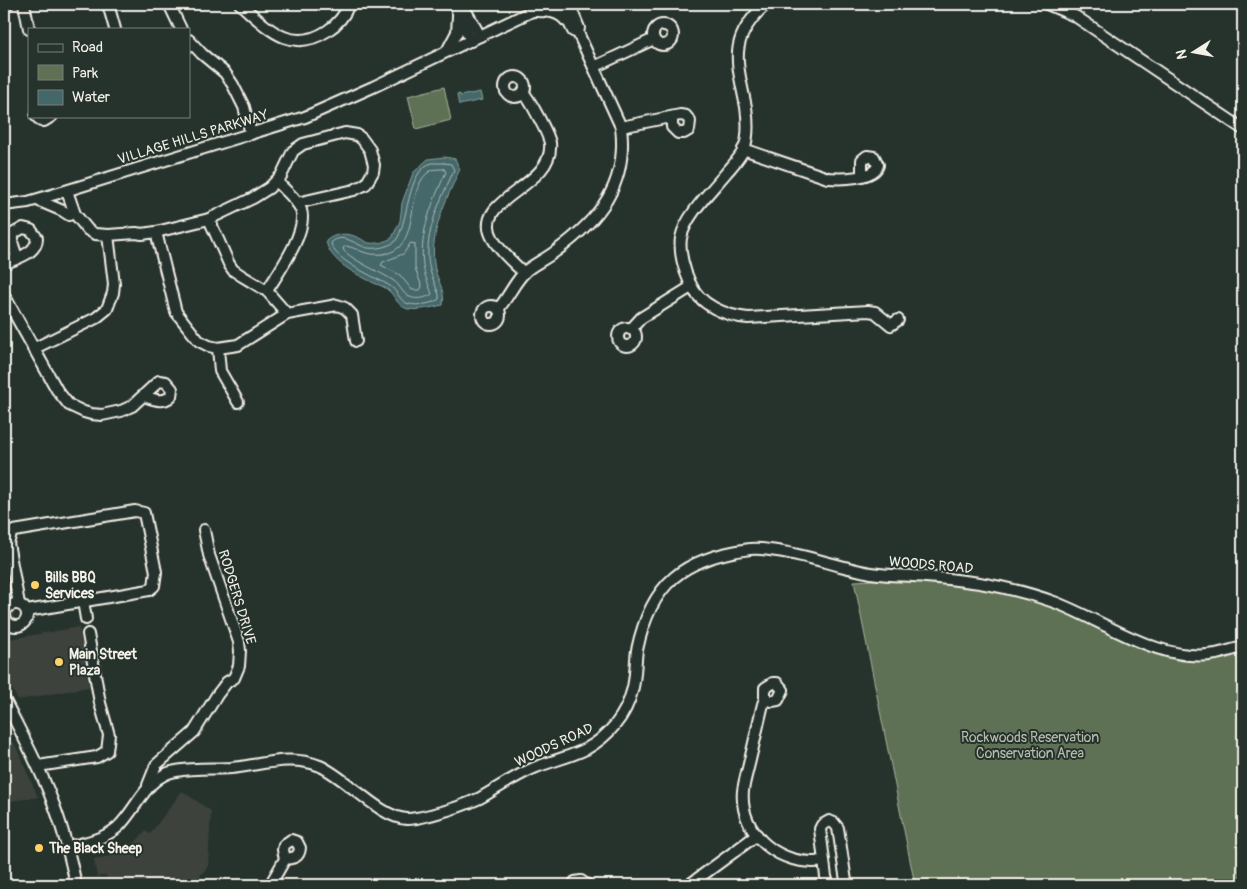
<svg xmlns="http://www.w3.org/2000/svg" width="1247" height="889" font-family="Pangolin,sans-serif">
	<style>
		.built { fill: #3c423c }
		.green { fill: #5e7154; stroke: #a9b19e }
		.water { fill: #44686a; stroke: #8a9f9c }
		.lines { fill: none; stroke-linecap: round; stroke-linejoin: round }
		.shore { stroke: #aebab6; stroke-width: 1 }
		.minor-casing { stroke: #f4f1e8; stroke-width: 14 }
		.minor { stroke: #26332d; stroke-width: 10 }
		.poi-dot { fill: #ffd166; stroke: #26332d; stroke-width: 2 }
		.labels { text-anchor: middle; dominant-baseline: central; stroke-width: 4; stroke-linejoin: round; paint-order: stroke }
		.street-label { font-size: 14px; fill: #f4f1e8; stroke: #26332d }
		.poi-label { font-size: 14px; font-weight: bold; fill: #f4f1e8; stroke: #26332d; text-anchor: start }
		.park-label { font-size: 14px; fill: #b8bead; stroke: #26332d }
	</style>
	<rect width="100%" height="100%" fill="#26332d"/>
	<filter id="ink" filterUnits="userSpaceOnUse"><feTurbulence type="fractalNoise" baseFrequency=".02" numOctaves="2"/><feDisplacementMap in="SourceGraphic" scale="10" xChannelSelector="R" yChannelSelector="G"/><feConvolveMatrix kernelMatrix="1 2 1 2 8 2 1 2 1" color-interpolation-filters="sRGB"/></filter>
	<g filter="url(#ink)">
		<g class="built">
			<polygon points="79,627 89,687 18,700 4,674 4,640"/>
			<polygon points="14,742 38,797 4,802 4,745"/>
			<polygon points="182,791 211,811 208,866 193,885 108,885 106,875 97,877 94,859 126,853 126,846 135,843 145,831 150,834"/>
		</g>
		<g class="green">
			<polygon points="444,87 451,120 416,129 408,96"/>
			<polygon points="928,577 1056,603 1175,656 1243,649 1243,885 915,885 854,581"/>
		</g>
		<g class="water">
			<polygon points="480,92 482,100 459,105 457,95 460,94 460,96"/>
			<path d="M445,157L455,159L460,169C447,198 430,231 434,263C435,278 446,289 443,305C432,307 419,311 408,309C397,306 396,297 388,290C385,287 379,285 374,283C356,274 330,262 326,241C335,233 347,232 359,238C362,239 365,242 369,243C378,244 384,242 392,238L400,221L402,203L413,173L428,159Z"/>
		</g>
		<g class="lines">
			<g class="shore">
				<path d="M444,163L451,164L454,170C441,199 423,234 429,266C431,276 436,286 439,295V299C432,304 418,306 409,304C400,302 397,290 390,286C376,277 334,261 331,243C342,231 357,246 368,248C378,249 386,247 395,242C409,224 406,170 432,163C436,163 440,163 444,163Z"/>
				<path d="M444,169L446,172C433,201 419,232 423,265C424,275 429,285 432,294C427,298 416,300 410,297C403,295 400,285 394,281C377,270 359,264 344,251L343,248L346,246C361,249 364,256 383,254C424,250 402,185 432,170C435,169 441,169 444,169Z"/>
				<polygon points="411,243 415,244 415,268 422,287 420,290 412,290 400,275 381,265 383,262 403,254"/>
			</g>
			<g class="minor-casing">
				<g id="minor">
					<polyline points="24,4 29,29"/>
					<polyline points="108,4 115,29"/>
					<polyline points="169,4 181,29"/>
					<path d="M240,4C267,27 290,55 327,31C338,24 345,15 349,4"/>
					<polyline points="454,4 471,41"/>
					<polyline points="462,4 480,36"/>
					<polyline points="569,4 579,28 578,33"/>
					<path d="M766,4C727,40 737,61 746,107C748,121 749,136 744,149C740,158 732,166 726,173C712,190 685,216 681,238C679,252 684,270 690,283C699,305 726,316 748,318L868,311L875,312L891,325L898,320"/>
					<polyline points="1047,4 1075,16 1243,129"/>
					<polyline points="4,5 8,4"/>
					<path d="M534,11C547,11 558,11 566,21"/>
					<circle cx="663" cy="35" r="10"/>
					<polyline points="189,40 202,54 225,73 233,85 244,107 251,134"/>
					<polyline points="447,51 457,32 458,16"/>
					<polyline points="594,67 654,39"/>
					<circle cx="515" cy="87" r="10"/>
					<path d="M523,92C530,100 534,109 539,118C543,126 548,134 550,143C555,188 469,198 493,239C500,252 514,263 524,273"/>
					<polyline points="36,116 41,121 44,121 52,116"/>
					<polyline points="621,127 680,115 686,116 690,121 689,130 684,133 678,133 672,127 672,118"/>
					<path d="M743,149L828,178C841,179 874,179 878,165L874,157L867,156L862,160V176"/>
					<polyline points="67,191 75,214 88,230 95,234 108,235 136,233 142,234 156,232 209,219 253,198 269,188 281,176 293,151 303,144 345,133 357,135 362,139 370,150 374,165 373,172 366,184 354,190 297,203"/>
					<polyline points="37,200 63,211 69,215"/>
					<polyline points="4,205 28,202 62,192 305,117 373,87 547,4"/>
					<polyline points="209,219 229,264 233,270 242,276 267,291 287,314"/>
					<polyline points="156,232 176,312 199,341 209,346 218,348 238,345 287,314 337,305 345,308 352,315 356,341"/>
					<path d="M4,264C16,258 37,254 37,238L31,230L23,228L14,233L12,242L17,257"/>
					<path d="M267,291C278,273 308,232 301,210C297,199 284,189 276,181"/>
					<path d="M4,295L57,390L69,405L84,412L91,414L102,415L121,411L132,406L159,381L166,382L172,389L171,396C163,404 153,399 144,396"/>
					<circle cx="491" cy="315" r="9"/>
					<path d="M498,309C509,297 515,280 527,270C536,263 547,258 556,251C600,219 628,184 621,127L578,33L573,31L562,8V4"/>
					<circle cx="627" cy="337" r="9"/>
					<polyline points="631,329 641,318 691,287"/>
					<polyline points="218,348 220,371 238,402"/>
					<polyline points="33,349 96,318 107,309 113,293 114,284 108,235"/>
					<polyline points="83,601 86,619"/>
					<circle cx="16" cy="615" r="11"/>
					<polyline points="19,604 8,543 11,534 14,531 135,511 144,513 156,572 154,586 149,590 27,611"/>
					<path d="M4,699C21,733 39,765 52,800C63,828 70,856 76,885"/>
					<path d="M765,699L772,701L778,700L783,690L777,683H773L765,688V699L763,704C758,724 754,744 749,764C747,773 744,782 743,791C739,835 782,868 824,861"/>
					<polyline points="38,766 97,757 107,751 109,735 100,703 88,634"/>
					<polyline points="148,785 156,765 194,732 217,695 227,682 234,678 239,666 240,651 239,642 209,555 204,530"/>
					<path d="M67,847C85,843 104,839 118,827C137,809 147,775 176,771C194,768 213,769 231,768C261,765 291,754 320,766C347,778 380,818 407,819C416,819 426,816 434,814C450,810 465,805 480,798C498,788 515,776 534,768C551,761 570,757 586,749C608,737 626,716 632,691C636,678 635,664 637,650C651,583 683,558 750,549C757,548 763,549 770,550C805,554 837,567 871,573C889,576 908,575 926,577C970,580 1013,587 1054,602C1105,621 1160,664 1216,654C1225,652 1234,649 1243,647"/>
					<path d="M270,885L285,859L283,850L284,845L291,840L297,842L300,848C299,858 293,858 285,859"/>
					<polyline points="573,885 575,882 581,881 587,885"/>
					<polyline points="689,885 757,835"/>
					<polyline points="829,885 826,877 820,829 822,825 829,821 834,823 838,828 846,881 843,885"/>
				</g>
			</g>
			<use href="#minor" class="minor"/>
		</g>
	</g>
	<g class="poi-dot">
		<circle cx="35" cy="585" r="5"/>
		<circle cx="59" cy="662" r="5"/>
		<circle cx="39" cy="848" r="5"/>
	</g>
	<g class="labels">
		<g class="street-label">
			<text transform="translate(193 137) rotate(-17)">VILLAGE HILLS PARKWAY</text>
			<text transform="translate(931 565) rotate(5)">WOODS ROAD</text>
			<text transform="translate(237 597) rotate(73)">RODGERS DRIVE</text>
			<text transform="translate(554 745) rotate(-25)">WOODS ROAD</text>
		</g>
		<g class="poi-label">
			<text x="45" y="577">Bills BBQ<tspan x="45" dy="16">Services</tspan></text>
			<text x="69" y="654">Main Street<tspan x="69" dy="16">Plaza</tspan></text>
			<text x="49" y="848">The Black Sheep</text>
		</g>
		<g class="park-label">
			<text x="1030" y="737">Rockwoods Reservation<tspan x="1030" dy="16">Conservation Area</tspan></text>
		</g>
	</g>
	<rect width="1247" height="889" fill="none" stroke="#26332d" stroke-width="20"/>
	<rect x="10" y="10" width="1227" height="869" fill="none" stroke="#f4f1e8" stroke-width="2" filter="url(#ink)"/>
	<rect x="28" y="28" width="162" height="90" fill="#26332d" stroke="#787f78"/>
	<rect x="38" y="44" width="25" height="8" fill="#26332d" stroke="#787f78"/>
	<text x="72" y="52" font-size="15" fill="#f4f1e8">Road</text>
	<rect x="38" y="65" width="25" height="15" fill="#5e7154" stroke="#787f78"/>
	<text x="72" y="78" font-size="15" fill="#f4f1e8">Park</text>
	<rect x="38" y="90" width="25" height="15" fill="#44686a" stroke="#787f78"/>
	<text x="72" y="102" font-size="15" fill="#f4f1e8">Water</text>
	<g transform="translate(1194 52) rotate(259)" stroke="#26332d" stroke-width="4" paint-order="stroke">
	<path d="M0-4L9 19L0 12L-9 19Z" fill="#f4f1e8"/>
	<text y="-8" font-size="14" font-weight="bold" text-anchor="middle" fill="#f4f1e8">N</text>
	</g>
</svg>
